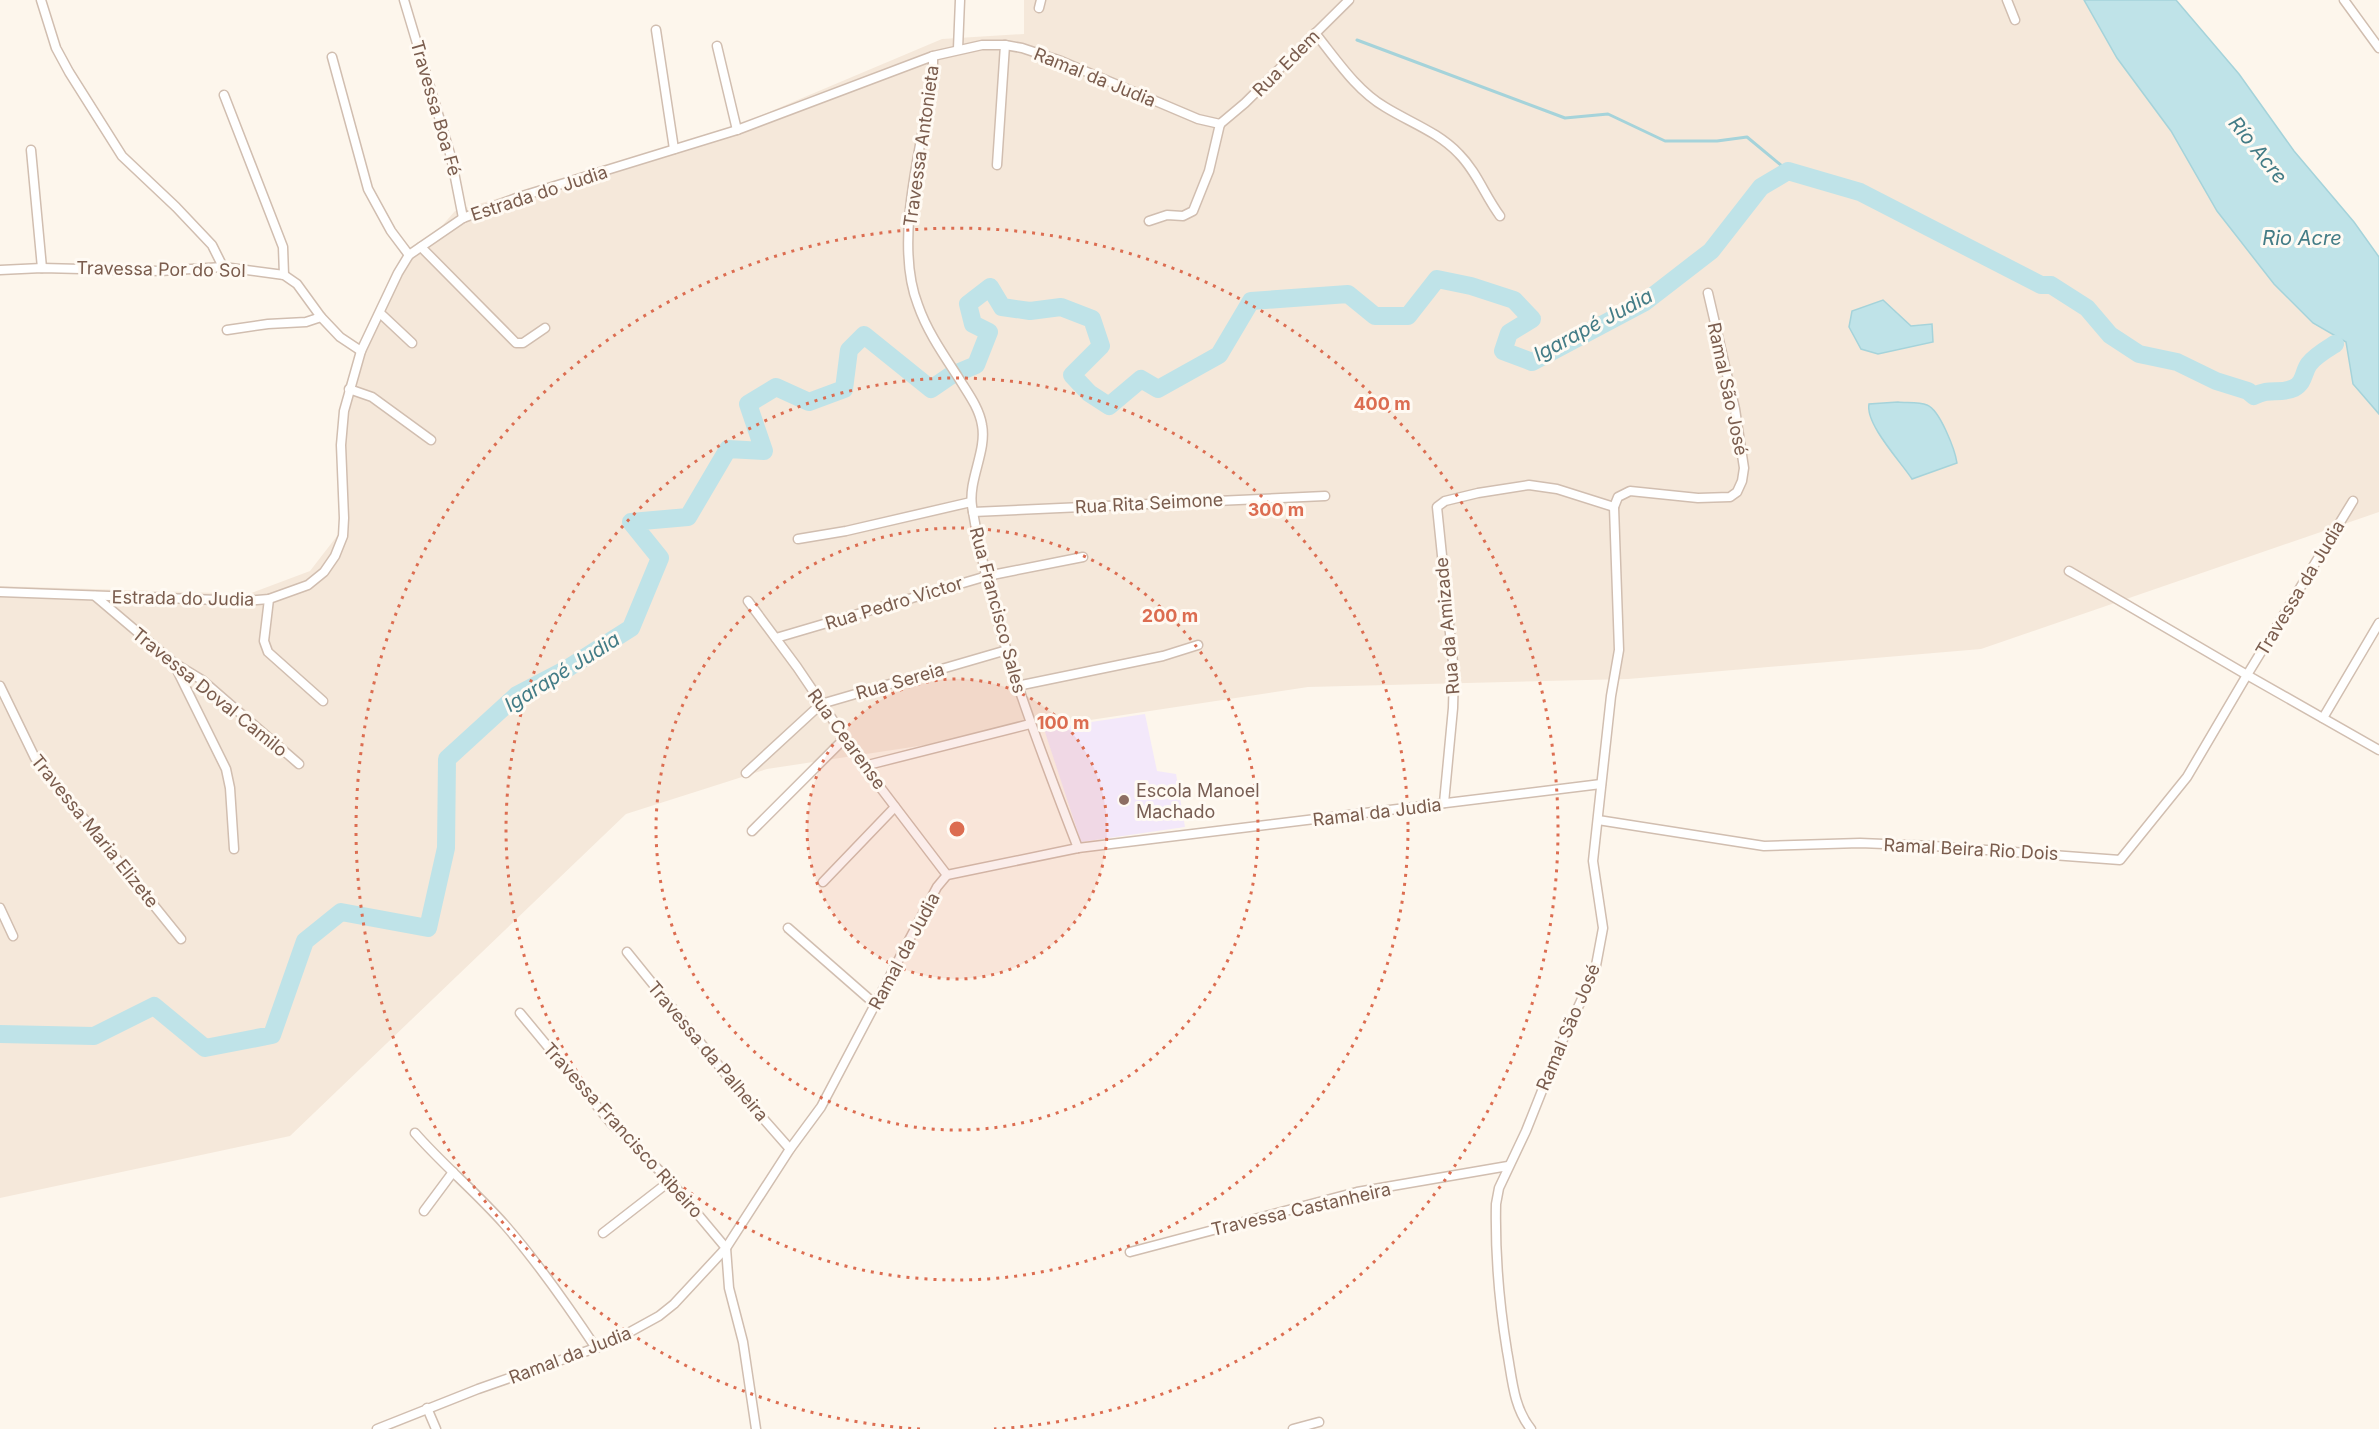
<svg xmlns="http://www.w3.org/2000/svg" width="2379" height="1429" font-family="Inter,sans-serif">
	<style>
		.residential { fill: #f5e8da }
		.education { fill: #f3e8fa }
		.water { fill: #bfe3e8; stroke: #a5d3da; stroke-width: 1.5 }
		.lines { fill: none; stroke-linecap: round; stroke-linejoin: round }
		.stream { stroke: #a5d3da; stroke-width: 3 }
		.river { stroke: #bfe3e8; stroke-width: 18 }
		.minor-casing { stroke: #d1beb0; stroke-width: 11 }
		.minor { stroke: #fff; stroke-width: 8 }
		.ring { fill: none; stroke: #dc6d51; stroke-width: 3; stroke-dasharray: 3 6 }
		.education-dot { fill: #8d6e63; stroke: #fffaf3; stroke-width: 2 }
		.labels { text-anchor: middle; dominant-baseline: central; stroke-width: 6; stroke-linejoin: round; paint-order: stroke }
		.street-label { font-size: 18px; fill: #7a5c4d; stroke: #fffaf3 }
		.education-label { font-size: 18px; fill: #785e54; stroke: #fffaf3; text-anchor: start }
		.water-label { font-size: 20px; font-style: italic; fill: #437c86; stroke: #fffaf3 }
		.centre { fill: #dc6d51; stroke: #fffaf3; stroke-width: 3 }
		.ring-label { font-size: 18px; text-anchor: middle; font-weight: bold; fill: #dc6d51; stroke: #fffaf3; stroke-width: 6; stroke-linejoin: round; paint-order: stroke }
	</style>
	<rect width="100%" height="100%" fill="#fdf6ec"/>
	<polygon class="residential" points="1024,0 2148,0 2379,353 2379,512 1981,649 1628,679 1308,687 767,769 626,814 290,1136 0,1198 0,586 249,594 310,571 344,527 345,433 358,343 371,332 398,276 455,211 722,132 942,39 1024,34"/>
	<polygon class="education" points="1145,714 1157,771 1176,774 1185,827 1081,842 1044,729"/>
	<g class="water">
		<polygon points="2084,0 2176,0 2239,74 2294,151 2354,222 2379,257 2379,414 2353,384 2346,342 2313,323 2274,284 2217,211 2171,131 2117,58"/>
		<polygon points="1883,300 1911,326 1932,324 1933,342 1878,354 1861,349 1849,327 1852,311"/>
		<path d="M1898,402C1906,403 1919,402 1927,405C1940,410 1955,450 1957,463L1912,479C1901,462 1865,424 1869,404Z"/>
	</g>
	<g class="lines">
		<polyline class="stream" points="1357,40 1565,118 1608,114 1665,141 1717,141 1747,137 1788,171"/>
		<path class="river" d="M0,1034L94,1036L154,1006L205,1048L272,1035L305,941L341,912L428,928L446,848L447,759L517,695L565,670L631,628L660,558L631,522L688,517L728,449L764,451L748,404L776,387L809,402L844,389L849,350L864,335L931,389L950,376L976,365L989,332L973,324L968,304L990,287L1002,307L1030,311L1061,307L1092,319L1101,346L1072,375L1089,393L1109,406L1141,379L1158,389L1219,355L1251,301L1348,294L1375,316H1408L1437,279L1471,286L1514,300L1532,319L1509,333L1503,351L1532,362L1645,302L1711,251L1761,187L1788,171L1860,192L2041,285H2051L2087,308L2110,335L2139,354L2177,362L2216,381L2248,391L2254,396C2270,387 2279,395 2294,388C2305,382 2303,372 2309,364C2315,356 2327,349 2335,344"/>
		<g class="minor-casing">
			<g id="minor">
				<polyline points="41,0 56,48 69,72 122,156 176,207 212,245 223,267"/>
				<polyline points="404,0 451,157 463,218"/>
				<polyline points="2007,0 2015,20"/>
				<polyline points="2344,0 2379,48"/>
				<polyline points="1039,8 1041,0"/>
				<polyline points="656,30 674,149"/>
				<path d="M1315,33C1336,59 1356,90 1385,107C1411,123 1438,132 1459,154C1477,172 1485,196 1500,216"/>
				<polyline points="717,46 737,130"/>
				<polyline points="958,49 960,0"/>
				<path d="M933,56V77C922,143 893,242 918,305C927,331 943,354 958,377C967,392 979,407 982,425C987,451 968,480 972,506C991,624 1035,737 1078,848"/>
				<polyline points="332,57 368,189 391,231 409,255"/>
				<polyline points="224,95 283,247 284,275"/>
				<polyline points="1220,124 1245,103 1349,0"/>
				<polyline points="31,150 42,268"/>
				<polyline points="997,165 1005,45"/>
				<polyline points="1149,221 1167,215 1183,216 1193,211 1209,171 1220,124"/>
				<polyline points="421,247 516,343 523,343 545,328"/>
				<polyline points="0,270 42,268 160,271 223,267 284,275 297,284 321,317 340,337 361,351"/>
				<polyline points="380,313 412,343"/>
				<polyline points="227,330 268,324 306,322 321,317"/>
				<polyline points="349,389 372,397 431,440"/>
				<polyline points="973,512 1325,496"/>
				<polyline points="798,539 846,531 971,502"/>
				<polyline points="2069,571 2247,675 2353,501"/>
				<polyline points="0,592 246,601 269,599 308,585 324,572 335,556 343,536 344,518 341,445 344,411 361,351 398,273 409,255 463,218 519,197 737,130 933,56 982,45 1005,45 1022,48 1061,61 1198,119 1220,124"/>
				<polyline points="95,596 174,663 202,680 299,764"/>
				<polyline points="269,599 264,641 268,652 323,701"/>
				<polyline points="748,601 797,667 864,766 947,875"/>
				<polyline points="776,638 987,576 1083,557"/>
				<polyline points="174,664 226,769 230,788 234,849"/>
				<polyline points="0,686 35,758 181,939"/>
				<polyline points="1017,686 1163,656 1198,645"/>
				<polyline points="2323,718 2379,623"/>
				<polyline points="864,766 1030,724"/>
				<polyline points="746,773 821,704 1007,650"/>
				<polyline points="1444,803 1453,708 1454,672 1437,507 1445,501 1478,493 1529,485 1557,489 1614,507"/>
				<polyline points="1598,820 1764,846 1860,843 1933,846 2120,860 2187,777 2247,675 2379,750"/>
				<polyline points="752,831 845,738"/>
				<polyline points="823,882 895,807"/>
				<polyline points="0,908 13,936"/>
				<polyline points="788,928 876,1005"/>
				<polyline points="627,952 745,1098 790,1149"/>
				<polyline points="520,1013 611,1123 670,1181 726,1248 729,1288 743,1342 756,1429"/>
				<path d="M415,1133C443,1165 477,1193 505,1225C539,1264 568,1306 596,1348"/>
				<polyline points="424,1211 453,1172"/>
				<polyline points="603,1233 670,1181"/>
				<polyline points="1130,1252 1357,1192 1508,1166"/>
				<polyline points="427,1408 436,1429"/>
				<polyline points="377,1429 478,1389 610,1343 659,1316 674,1304 726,1248 790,1149 821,1107 937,887 947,875 1078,848 1601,784"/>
				<polyline points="1293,1429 1319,1422"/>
				<path d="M1531,1429C1513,1407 1512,1377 1507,1351C1499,1302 1495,1254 1496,1204L1499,1188L1526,1131L1559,1048L1595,971L1603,928L1593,861L1611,696L1619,650L1614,507L1618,497L1630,491L1698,498L1730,497L1737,492L1742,481L1744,468L1735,409L1708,293"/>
			</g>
		</g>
		<use href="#minor" class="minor"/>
	</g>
	<circle cx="957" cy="829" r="150" fill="#dc6d51" fill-opacity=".12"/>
	<g class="ring">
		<circle cx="957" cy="829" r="150"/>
		<circle cx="957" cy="829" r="301"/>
		<circle cx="957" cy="829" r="451"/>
		<path d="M920 1429A601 601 0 1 1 994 1429"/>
	</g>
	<circle class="education-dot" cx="1124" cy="800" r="6"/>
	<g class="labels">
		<g class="street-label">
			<text transform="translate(1286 63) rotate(-45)">Rua Edem</text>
			<text transform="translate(1095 77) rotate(22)">Ramal da Judia</text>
			<text transform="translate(436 108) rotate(74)">Travessa Boa Fé</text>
			<text transform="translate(921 146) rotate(-82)">Travessa Antonieta</text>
			<text transform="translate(539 193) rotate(-18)">Estrada do Judia</text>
			<text transform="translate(161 269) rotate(1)">Travessa Por do Sol</text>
			<text transform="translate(1728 389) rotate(78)">Ramal São José</text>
			<text transform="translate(1149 503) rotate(-3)">Rua Rita Seimone</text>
			<text transform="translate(2300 588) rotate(-59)">Travessa da Judia</text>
			<text transform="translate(183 598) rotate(1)">Estrada do Judia</text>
			<text transform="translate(894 603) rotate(-17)">Rua Pedro Victor</text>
			<text transform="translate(998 610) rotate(75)">Rua Francisco Sales</text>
			<text transform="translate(1447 626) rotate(-95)">Rua da Amizade</text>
			<text transform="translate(900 681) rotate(-16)">Rua Sereia</text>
			<text transform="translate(210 692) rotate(39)">Travessa Doval Camilo</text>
			<text transform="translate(847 739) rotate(54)">Rua Cearense</text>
			<text transform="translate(1377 812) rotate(-7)">Ramal da Judia</text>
			<text transform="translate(95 831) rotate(51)">Travessa Maria Elizete</text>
			<text transform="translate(1971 849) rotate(3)">Ramal Beira Rio Dois</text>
			<text transform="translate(904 951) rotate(-62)">Ramal da Judia</text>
			<text transform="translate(1568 1027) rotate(-67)">Ramal São José</text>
			<text transform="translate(708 1051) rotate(50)">Travessa da Palheira</text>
			<text transform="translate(623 1130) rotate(48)">Travessa Francisco Ribeiro</text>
			<text transform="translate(1301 1209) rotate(-13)">Travessa Castanheira</text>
			<text transform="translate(570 1355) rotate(-21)">Ramal da Judia</text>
		</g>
		<g class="education-label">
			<text x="1136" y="790">Escola Manoel<tspan x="1136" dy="21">Machado</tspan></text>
		</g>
		<g class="water-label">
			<text transform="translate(2258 150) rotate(51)">Río Acre</text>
			<text x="2302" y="238">Rio Acre</text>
			<text transform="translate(1593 325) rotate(-28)">Igarapé Judia</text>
			<text transform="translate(562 672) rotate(-32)">Igarapé Judia</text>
		</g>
	</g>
	<circle cx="957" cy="829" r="9" class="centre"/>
	<g class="ring-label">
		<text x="1382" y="410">400 m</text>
		<text x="1276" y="516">300 m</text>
		<text x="1170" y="622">200 m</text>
		<text x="1063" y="729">100 m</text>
	</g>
</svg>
